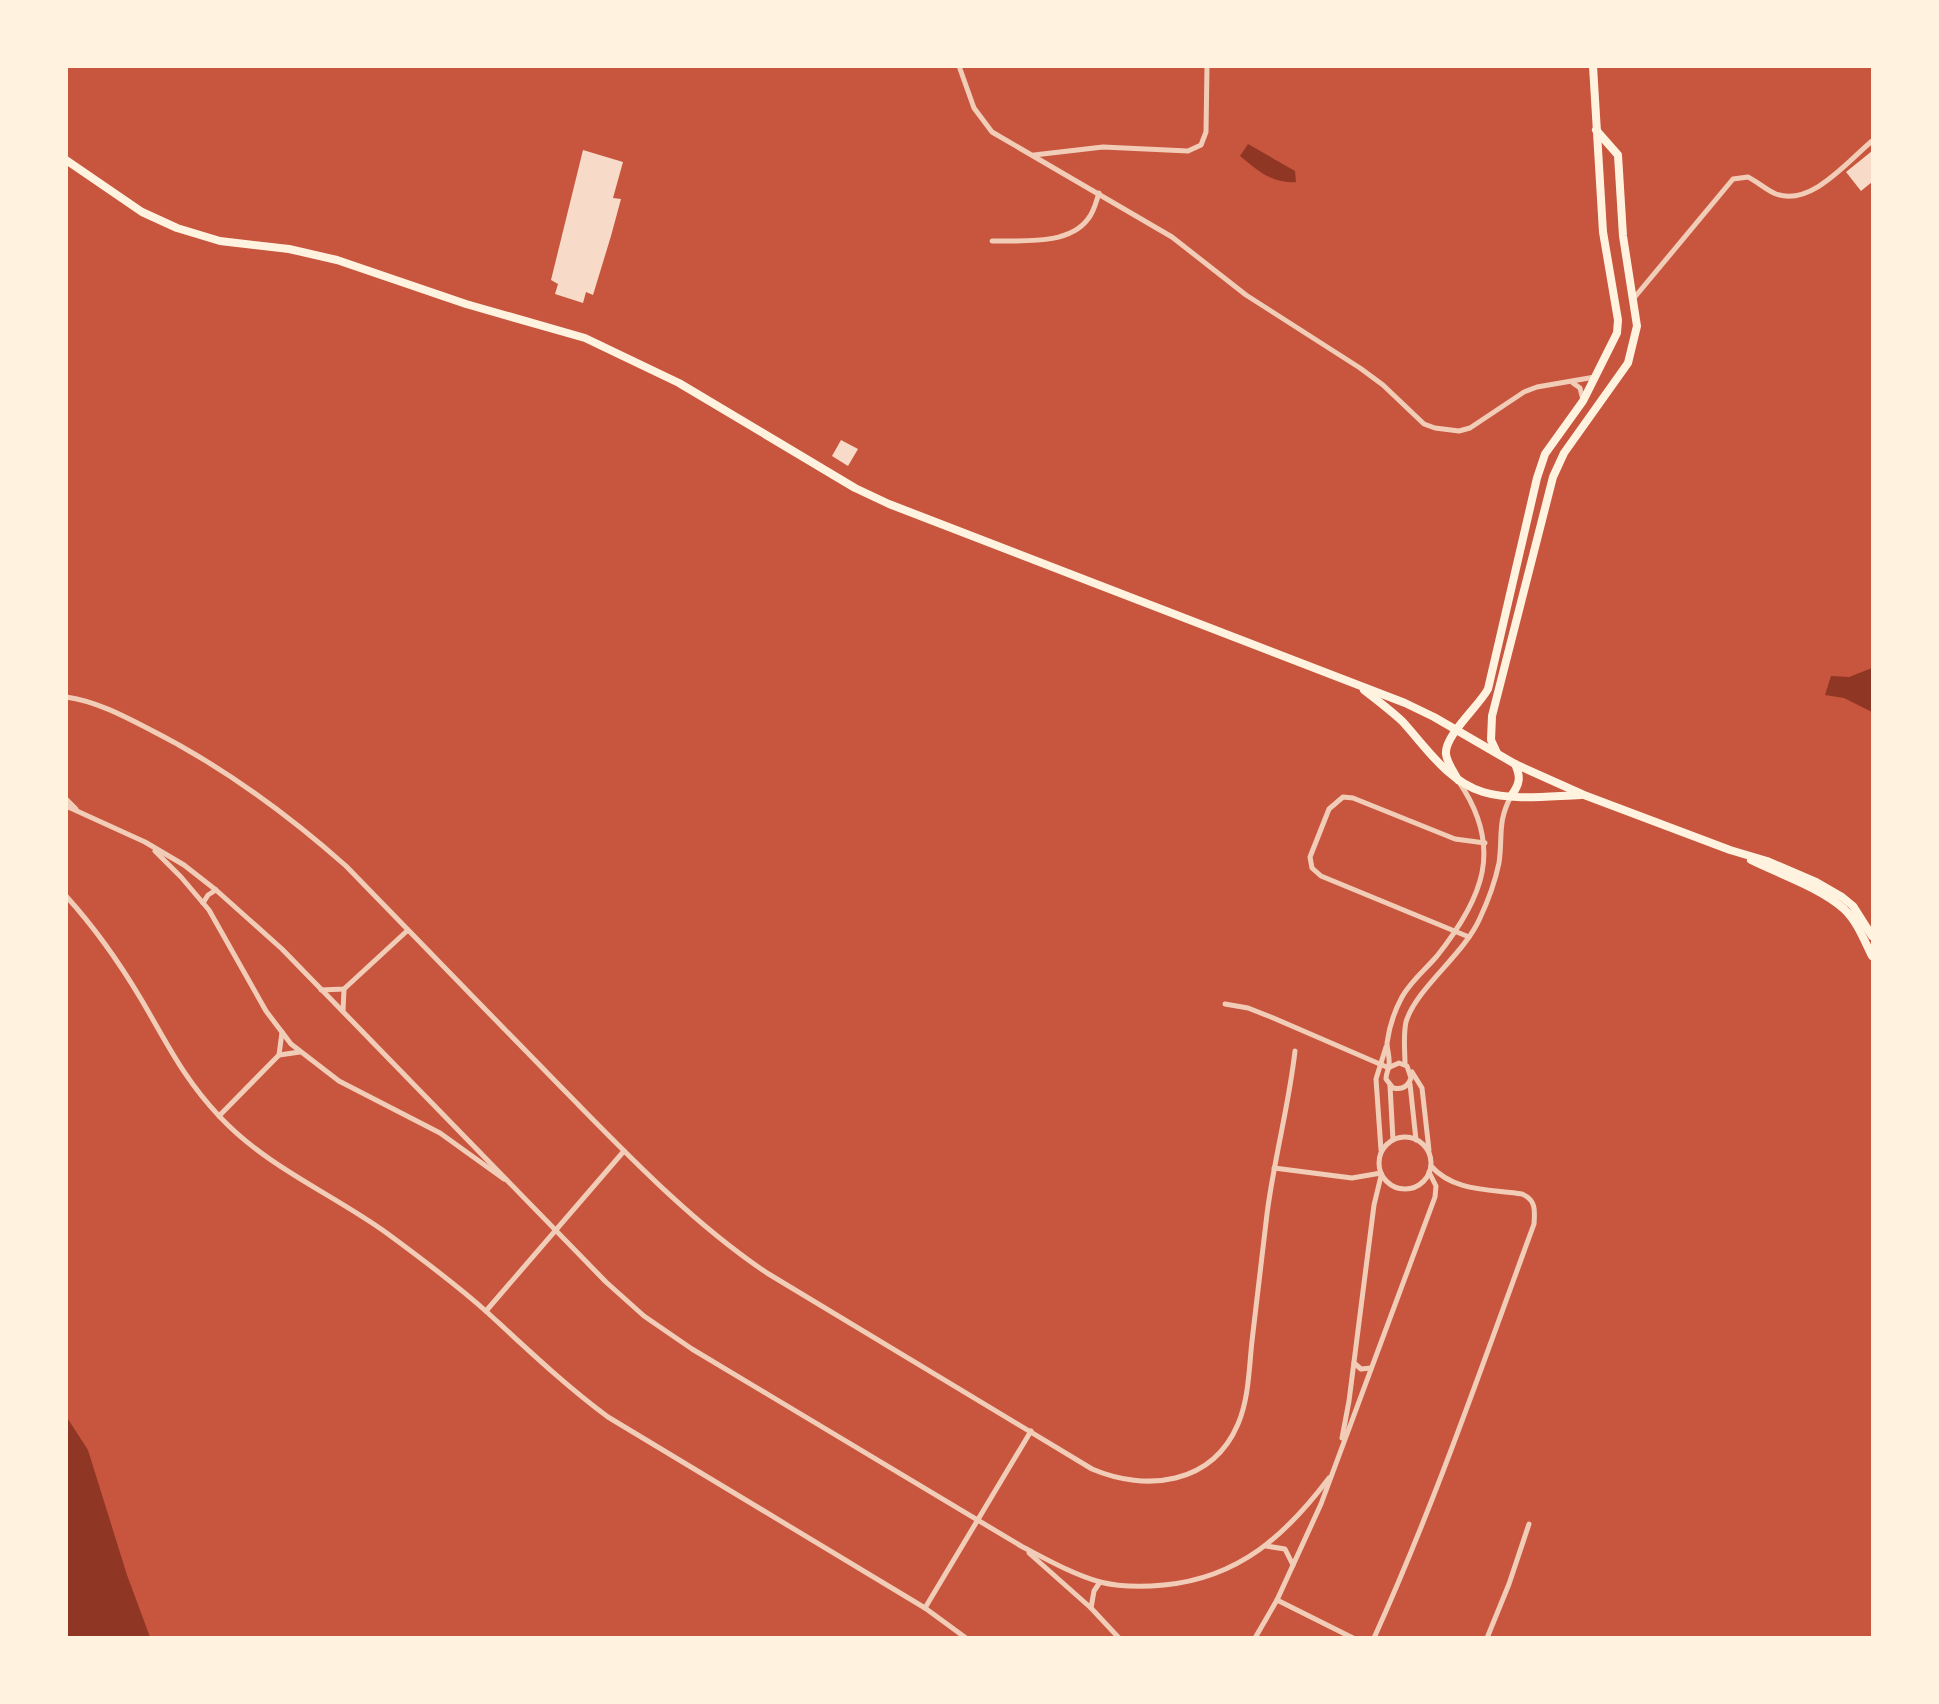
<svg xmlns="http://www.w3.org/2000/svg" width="1939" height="1704" font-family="Figtree,sans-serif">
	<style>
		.water { fill: #8f3625 }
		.building { fill: #f7dbc8 }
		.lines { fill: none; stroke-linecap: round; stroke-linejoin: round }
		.minor { stroke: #f1ccb7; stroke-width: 5 }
		.secondary { stroke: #fff3e0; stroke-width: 8 }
	</style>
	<rect width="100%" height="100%" fill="#c8553d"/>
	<g class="water">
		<path d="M1248,144L1295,171L1296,182C1272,184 1257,170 1240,156Z"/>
		<polygon points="1872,668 1872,712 1844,698 1825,695 1831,676 1849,677"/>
		<polygon points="66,1416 88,1450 127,1575 150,1637 67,1637"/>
	</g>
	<g class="building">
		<polygon points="583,150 623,162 613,198 621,199 611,236 593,295 586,292 583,303 555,294 558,284 551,280"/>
		<polygon points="1872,151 1872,182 1861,191 1846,172"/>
		<polygon points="841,440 858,449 848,466 832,456"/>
	</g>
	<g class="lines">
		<g class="minor">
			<polyline points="959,66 974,108 992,132 1172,237 1246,295 1360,368 1383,385 1424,424 1435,428 1459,431 1470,428 1524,392 1537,387 1595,377"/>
			<polyline points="1034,155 1103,147 1188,151 1201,145 1206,132 1207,66"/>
			<path d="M992,241C1021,240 1068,246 1088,219C1094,212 1096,202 1099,193"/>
			<path d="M1634,298L1733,179L1748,177C1758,182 1766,190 1776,194C1811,207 1848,161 1872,141"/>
			<polyline points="1573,383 1580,388 1583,400"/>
			<path d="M66,697C95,701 122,715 147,728C221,765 285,812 346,866C418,941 490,1014 562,1088C627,1154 690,1221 767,1273L1092,1469C1146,1492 1212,1485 1238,1424C1249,1398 1249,1368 1252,1341C1257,1298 1262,1256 1267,1214C1274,1159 1289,1105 1295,1051"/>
			<polyline points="66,799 76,809"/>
			<path d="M66,806L145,842L184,865L216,890L282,949L606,1282L644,1316L692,1349L1021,1546C1046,1559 1072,1574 1100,1582C1120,1587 1143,1587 1164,1585C1239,1578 1286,1535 1329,1478"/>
			<polyline points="155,851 181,877 209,910 266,1011 291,1044 339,1081 440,1133 504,1179"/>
			<path d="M66,896C95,928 119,962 141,999C167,1043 183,1078 220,1117C268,1168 333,1194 388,1234C422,1259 457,1285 488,1313C527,1349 565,1385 608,1417L925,1608L966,1638"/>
			<polyline points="203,903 208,895 216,890"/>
			<polyline points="1469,937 1321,876 1312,868 1310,857 1329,809 1343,797 1353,798 1455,839 1485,843"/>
			<polyline points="321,990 344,989 408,930"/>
			<polyline points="1225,1004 1248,1008 1271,1017 1389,1068"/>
			<polyline points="343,1011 344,989"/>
			<polyline points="279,1055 300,1052"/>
			<path d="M1405,1065C1405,1051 1403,1036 1406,1022C1416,988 1464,955 1480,918C1488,901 1495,882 1499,863C1503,835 1497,823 1511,796"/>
			<path d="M1390,1067L1399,1063L1407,1066L1411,1078C1408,1087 1402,1090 1393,1088L1386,1079C1386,1073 1389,1069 1389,1064C1390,1057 1387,1050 1387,1043C1389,1028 1395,1010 1402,997C1411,981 1425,970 1437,956C1483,898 1504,848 1459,782"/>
			<polyline points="1412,1072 1422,1088 1429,1150"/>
			<polyline points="1410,1084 1416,1140"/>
			<polyline points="1390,1086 1393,1140"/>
			<polyline points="219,1116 279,1055 282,1032"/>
			<circle cx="1405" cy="1163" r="26"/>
			<polyline points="1381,1150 1376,1079 1386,1047"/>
			<polyline points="1274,1168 1352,1178 1381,1173"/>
			<polyline points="486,1311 624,1151"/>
			<polyline points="1354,1363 1361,1369 1371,1368"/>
			<polyline points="1342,1438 1349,1401 1374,1205 1381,1176"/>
			<polyline points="1266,1546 1285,1549 1293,1565"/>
			<polyline points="1029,1553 1091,1608 1119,1638"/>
			<polyline points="1277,1600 1353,1638"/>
			<polyline points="925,1608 1031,1431"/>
			<polyline points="1091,1608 1094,1591 1100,1582"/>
			<polyline points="1255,1638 1277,1600 1321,1504 1435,1197 1436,1186 1429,1172"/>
			<path d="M1374,1638C1435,1503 1483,1363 1534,1224C1535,1210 1536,1200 1522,1194C1489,1189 1454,1192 1431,1166"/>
			<polyline points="1487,1638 1509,1584 1529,1524"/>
		</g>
		<g class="secondary">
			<polyline points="66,160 142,212 177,228 220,241 289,249 337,260 466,304 585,338 679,383 855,488 889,504 1405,703 1434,717 1515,764 1584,795 1730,850 1767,861 1816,882 1842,897 1853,906 1872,936"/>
			<path d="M1364,690C1377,700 1390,710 1402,721C1426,747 1447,781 1483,792C1513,801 1550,796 1581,795"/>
			<polyline points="1497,753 1491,740 1492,716 1553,477 1564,453 1628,363 1637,326 1623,236 1618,155 1596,130"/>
			<path d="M1458,780C1454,772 1447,763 1446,754C1444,736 1479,706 1488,689L1537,478L1545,454L1583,401L1617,333L1618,320L1603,232L1593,66"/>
			<path d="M1511,796C1520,784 1521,777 1515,764"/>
			<path d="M1751,860C1779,874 1821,888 1844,909C1857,921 1864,940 1872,956"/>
		</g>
	</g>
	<rect width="1939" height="1704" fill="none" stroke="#fff3e0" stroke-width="136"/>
</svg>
